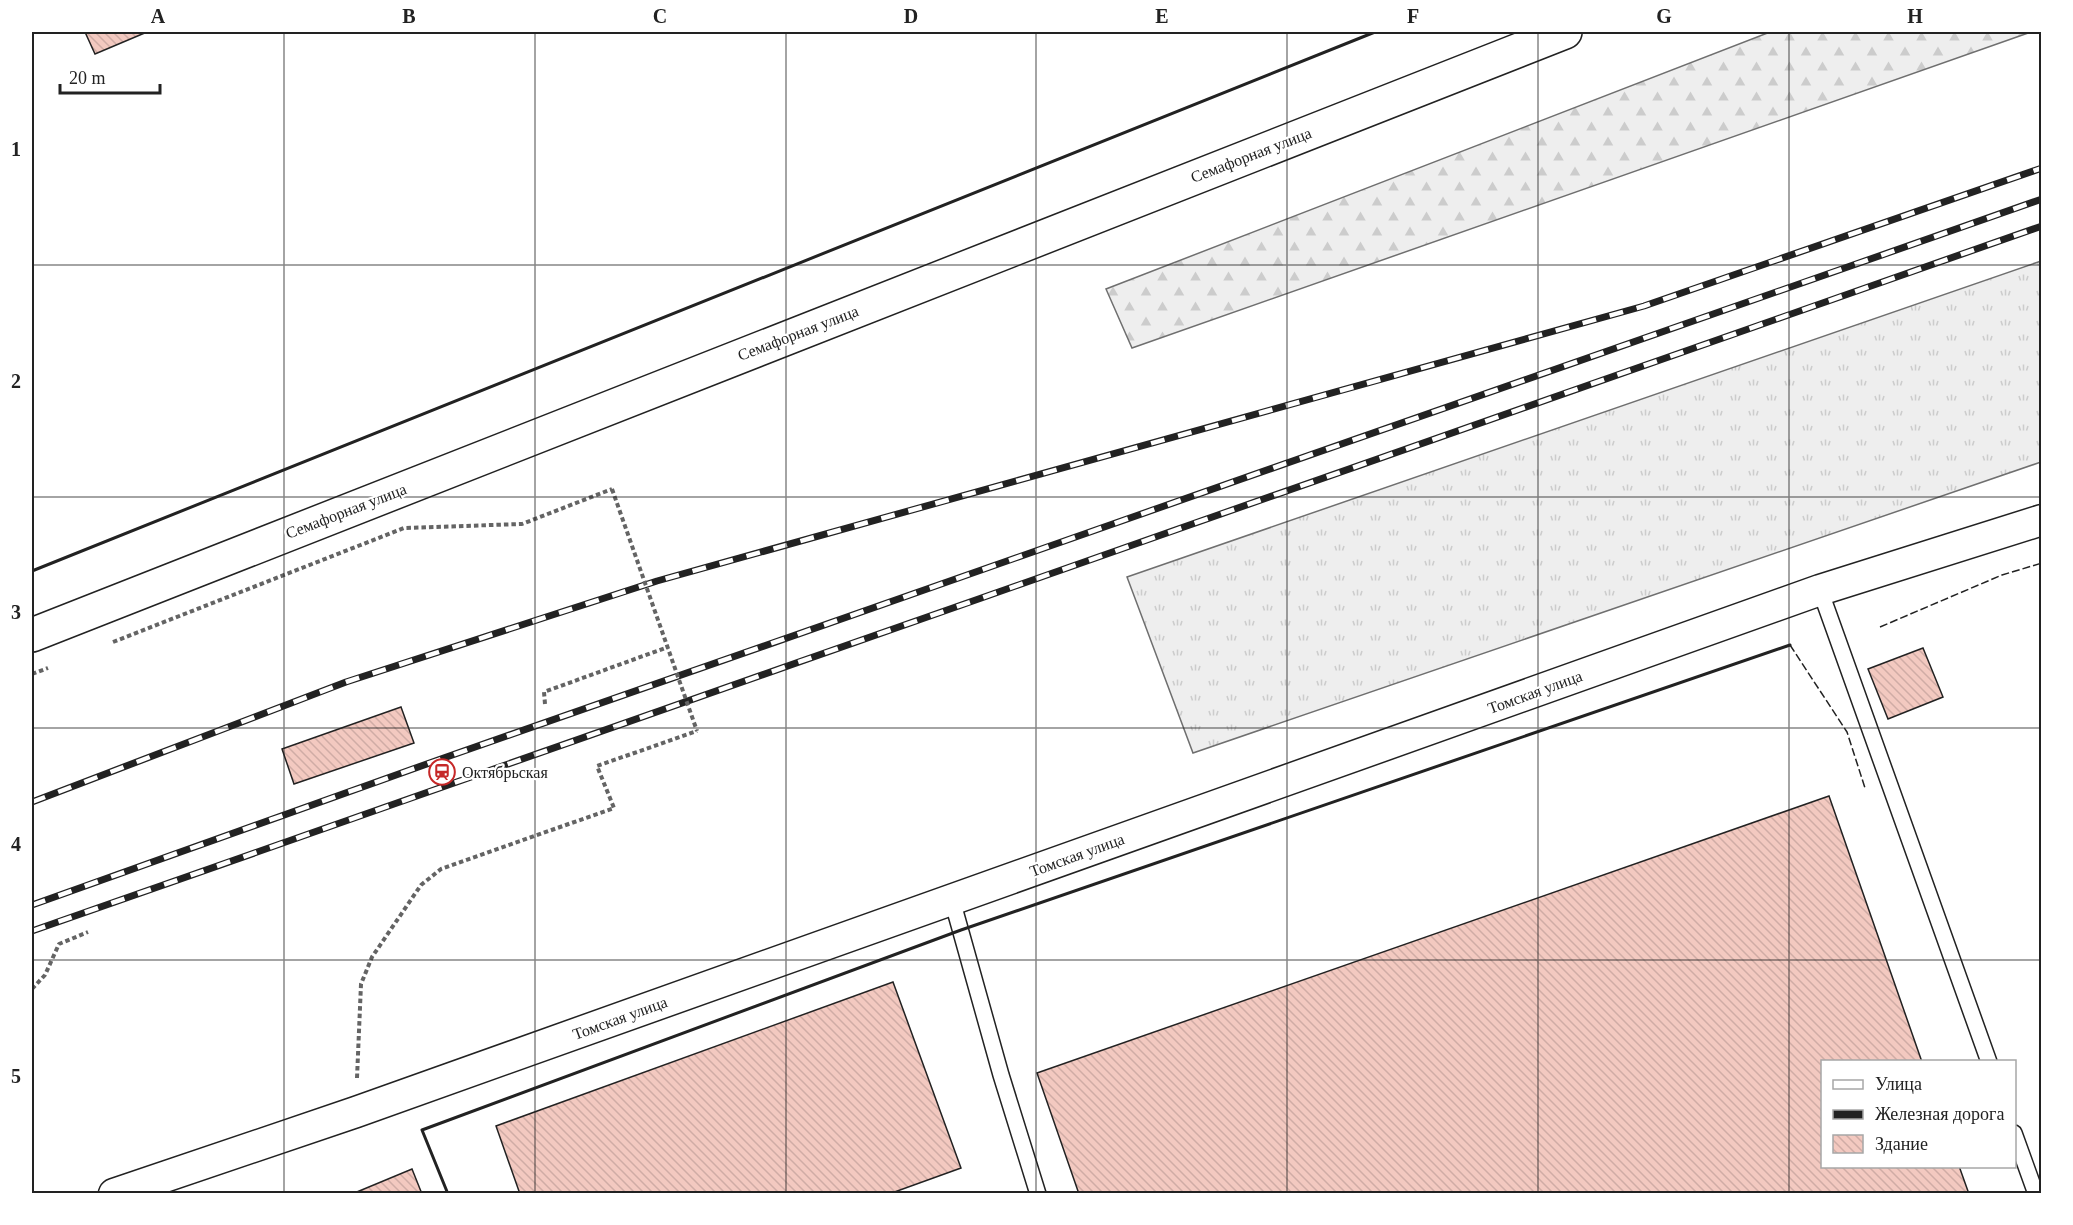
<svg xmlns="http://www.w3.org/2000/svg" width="2073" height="1225" font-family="'Times New Roman',serif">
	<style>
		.grass { fill: url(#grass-tufts); stroke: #6f6f6f; stroke-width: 1.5 }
		.forest { fill: url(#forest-firs); stroke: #6f6f6f; stroke-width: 1.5 }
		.building { fill: url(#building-back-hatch); stroke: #222; stroke-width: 1.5 }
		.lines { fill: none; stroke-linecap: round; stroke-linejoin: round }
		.service-casing { stroke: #222; stroke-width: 18 }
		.minor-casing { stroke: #222; stroke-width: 33 }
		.trunk-casing { stroke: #222; stroke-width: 36 }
		.path { stroke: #646464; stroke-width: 4; stroke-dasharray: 4.5 3; stroke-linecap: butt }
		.service { stroke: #fff; stroke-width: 15 }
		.minor { stroke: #fff; stroke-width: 30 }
		.trunk { stroke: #fff; stroke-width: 33 }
		.rail-casing { stroke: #222; stroke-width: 7 }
		.rail { stroke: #fff; stroke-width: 4.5; stroke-dasharray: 14; stroke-linecap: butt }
		.path-bridge { stroke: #646464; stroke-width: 4; stroke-dasharray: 4.5 3; stroke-linecap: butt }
		.fence { stroke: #222; stroke-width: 1.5; stroke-dasharray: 8 3; stroke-linecap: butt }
		.wall { stroke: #222; stroke-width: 3 }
		.grid { fill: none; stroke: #222; stroke-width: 1.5; stroke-opacity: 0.55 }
		.labels { text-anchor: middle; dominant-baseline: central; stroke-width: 4.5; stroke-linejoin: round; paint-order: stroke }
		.street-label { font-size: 16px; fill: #222; stroke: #fff }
		.poi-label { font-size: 16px; fill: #222; stroke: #fff; text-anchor: start }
		.neatline { fill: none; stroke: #222; stroke-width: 2 }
		.grid-label { font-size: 20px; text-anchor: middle; font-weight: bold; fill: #222 }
	</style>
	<defs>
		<pattern id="grass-tufts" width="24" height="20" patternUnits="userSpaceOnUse" patternTransform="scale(1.5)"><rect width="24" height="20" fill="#eee"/><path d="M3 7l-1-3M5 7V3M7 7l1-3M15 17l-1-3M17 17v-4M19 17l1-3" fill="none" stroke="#ccc"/></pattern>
		<pattern id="forest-firs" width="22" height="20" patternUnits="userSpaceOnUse" patternTransform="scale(1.5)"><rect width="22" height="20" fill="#eee"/><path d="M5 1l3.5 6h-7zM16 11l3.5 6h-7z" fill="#ccc"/></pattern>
		<pattern id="building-back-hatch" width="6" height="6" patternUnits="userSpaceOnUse" patternTransform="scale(1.5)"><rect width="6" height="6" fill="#f3c9c0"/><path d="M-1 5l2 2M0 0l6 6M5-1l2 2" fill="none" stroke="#d0aca5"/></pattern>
	</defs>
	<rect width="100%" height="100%" fill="#fff"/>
	<polygon class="grass" points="2041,261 2041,462 1193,753 1127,577"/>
	<polygon class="forest" points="1770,32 2031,32 1132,348 1106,289"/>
	<g class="building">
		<polygon points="85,32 147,32 95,54"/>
		<polygon points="1923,648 1943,697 1888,719 1868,669"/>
		<polygon points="401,707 414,743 294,784 282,749"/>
		<polygon points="1829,796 1922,1062 1822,1062 1822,1166 1959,1166 1969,1194 1079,1194 1037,1073"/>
		<polygon points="893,982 961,1168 889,1194 520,1194 496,1126"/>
		<polygon points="412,1169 422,1194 352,1194"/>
	</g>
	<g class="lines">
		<g class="service-casing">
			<g id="service">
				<polyline points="1820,590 1989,1062"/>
				<polyline points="952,900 1001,1075 1038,1194"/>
				<polyline points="2014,1133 2036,1194"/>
			</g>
		</g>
		<g class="minor-casing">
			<polyline id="minor" points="114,1194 356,1112 1820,590 2042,520"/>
		</g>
		<g class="trunk-casing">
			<polyline id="trunk" points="32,635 1565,32"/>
		</g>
		<g class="path">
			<polyline points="113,642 404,528 522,524 612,489"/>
			<polyline points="32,674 48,668"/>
			<polyline points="545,704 544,692 668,647"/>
			<polyline points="32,989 45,975 59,944 88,932"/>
			<polyline points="357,1078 361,984 372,957 421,885 441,869 614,808 597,766 697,731"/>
		</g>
		<use href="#service" class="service"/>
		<use href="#minor" class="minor"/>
		<use href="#trunk" class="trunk"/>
		<g class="rail-casing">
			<g id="rail">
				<polyline points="32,802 346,682 657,581 1644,306 2042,168"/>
				<polyline points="32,905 438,760 2042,199"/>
				<polyline points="32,931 2042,226"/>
			</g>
		</g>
		<use href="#rail" class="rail"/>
		<polyline class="path-bridge" points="612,489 697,731"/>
		<g class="fence">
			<polyline points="1880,627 2002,575 2042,563"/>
			<polyline points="1790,645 1847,732 1865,788"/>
		</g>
		<g class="wall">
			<polyline points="32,571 1375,32"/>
			<polyline points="448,1194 422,1130 961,930 1790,645"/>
		</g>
	</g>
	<path class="grid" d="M284,32V1194M535,32V1194M786,32V1194M1036,32V1194M1287,32V1194M1538,32V1194M1789,32V1194M32,265H2042M32,497H2042M32,728H2042M32,960H2042"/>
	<defs>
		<g id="station-ring" transform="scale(1.35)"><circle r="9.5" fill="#fff" stroke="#c62828" stroke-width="1.5"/><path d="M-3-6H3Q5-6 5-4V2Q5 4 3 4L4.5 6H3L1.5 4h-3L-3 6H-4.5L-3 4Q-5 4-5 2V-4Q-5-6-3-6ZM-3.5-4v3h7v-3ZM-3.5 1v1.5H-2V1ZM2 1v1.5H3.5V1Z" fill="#c62828"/></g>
	</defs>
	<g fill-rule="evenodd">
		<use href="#station-ring" x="442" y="772"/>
	</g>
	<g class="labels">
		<g class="street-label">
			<text transform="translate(1251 155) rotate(-21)">Семафорная улица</text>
			<text transform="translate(798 333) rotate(-21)">Семафорная улица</text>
			<text transform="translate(346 511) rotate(-21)">Семафорная улица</text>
			<text transform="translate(1535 692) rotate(-20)">Томская улица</text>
			<text transform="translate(1077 855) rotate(-20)">Томская улица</text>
			<text transform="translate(620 1018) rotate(-20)">Томская улица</text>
		</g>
		<g class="poi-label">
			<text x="462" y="772">Октябрьская</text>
		</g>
	</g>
	<rect width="2073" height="1225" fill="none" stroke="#ffffff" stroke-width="66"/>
	<rect x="1821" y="1060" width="195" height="108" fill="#ffffff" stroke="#a7a7a7" stroke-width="1.5"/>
	<rect x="1833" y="1080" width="30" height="9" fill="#ffffff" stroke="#a7a7a7" stroke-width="1.5"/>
	<text x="1875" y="1090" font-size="18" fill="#222222">Улица</text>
	<rect x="1833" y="1110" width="30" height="9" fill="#222222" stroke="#a7a7a7" stroke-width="1.5"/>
	<text x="1875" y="1120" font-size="18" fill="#222222">Железная дорога</text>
	<rect x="1833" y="1135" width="30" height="18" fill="url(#building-back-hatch)" stroke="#a7a7a7" stroke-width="1.5"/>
	<text x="1875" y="1150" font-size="18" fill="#222222">Здание</text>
	<path d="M60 84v9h100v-9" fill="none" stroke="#222222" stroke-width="3"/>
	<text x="69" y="84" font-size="18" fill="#222222" stroke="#ffffff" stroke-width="4.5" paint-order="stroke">20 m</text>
	<rect x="33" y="33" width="2007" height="1159" class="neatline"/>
	<g class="grid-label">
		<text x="158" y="23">A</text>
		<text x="409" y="23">B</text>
		<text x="660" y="23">C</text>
		<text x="911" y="23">D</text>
		<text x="1162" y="23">E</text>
		<text x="1413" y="23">F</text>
		<text x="1664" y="23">G</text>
		<text x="1915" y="23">H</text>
		<text x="16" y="156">1</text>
		<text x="16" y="388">2</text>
		<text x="16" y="619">3</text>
		<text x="16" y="851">4</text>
		<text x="16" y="1083">5</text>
	</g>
</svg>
